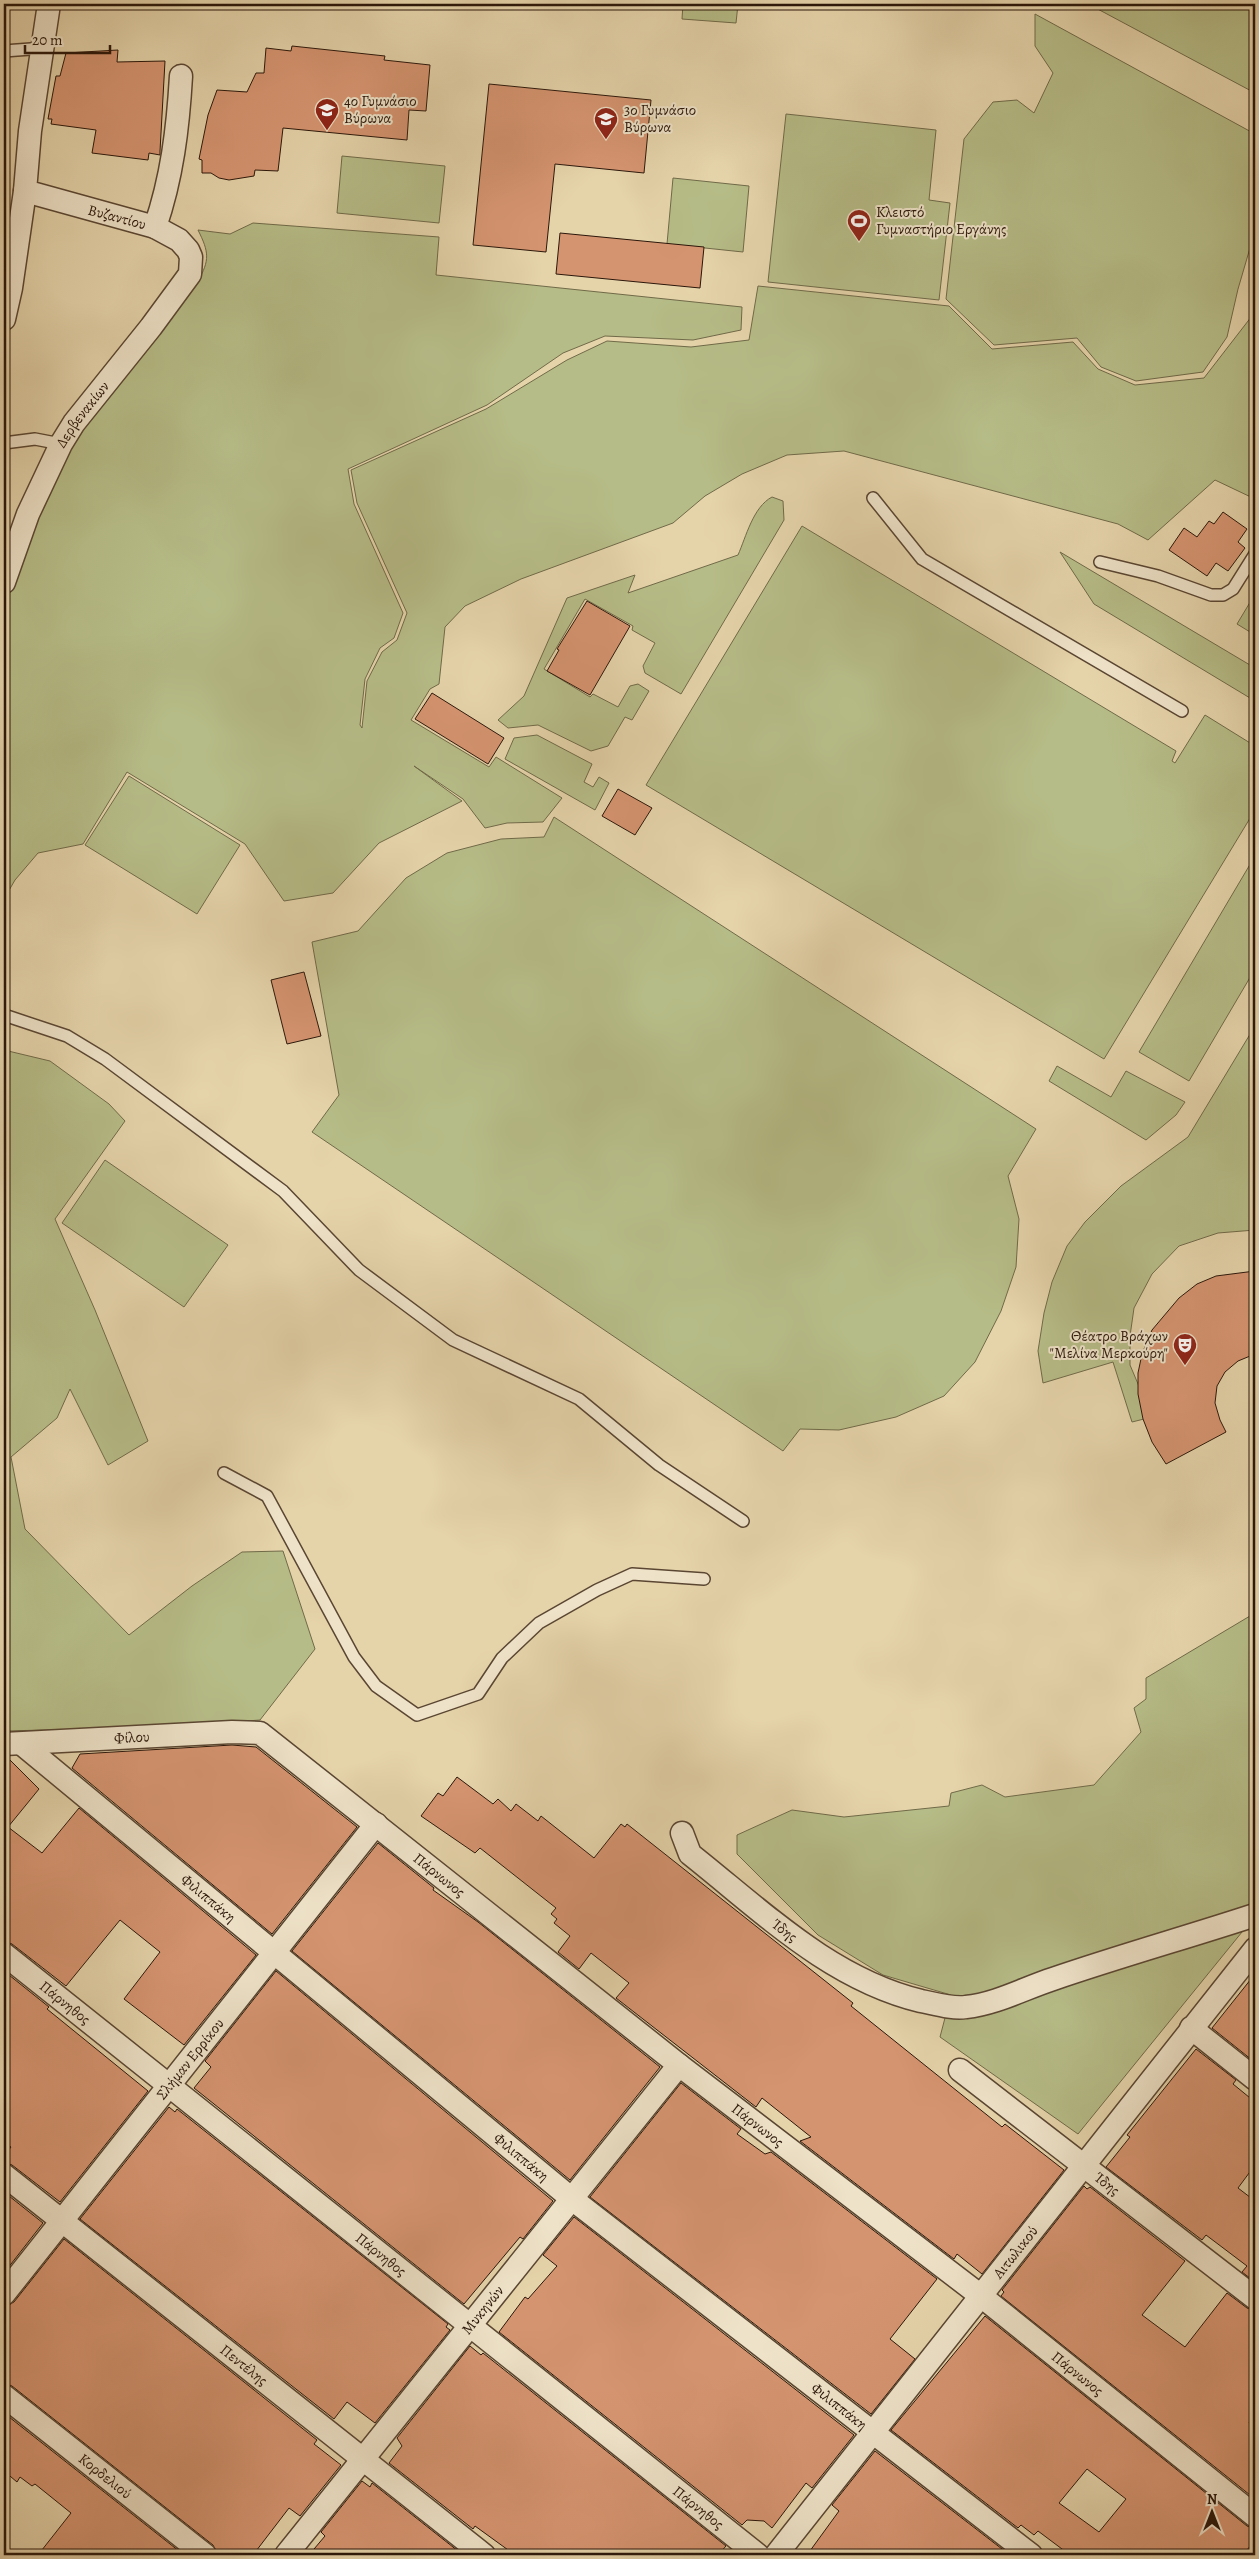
<svg xmlns="http://www.w3.org/2000/svg" width="1259" height="2559" font-family="Alegreya,serif">
	<style>
		.green { fill: #b6bc87; stroke: #706a48 }
		.building { fill: #d59470; stroke: #2b170a; fill-rule: evenodd }
		.lines { fill: none; stroke-linecap: round; stroke-linejoin: round }
		.service-casing { stroke: #5a4632; stroke-width: 14 }
		.minor-casing { stroke: #5a4632; stroke-width: 25 }
		.service { stroke: #eee2c8; stroke-width: 11 }
		.minor { stroke: #eee2c8; stroke-width: 22 }
		.labels { text-anchor: middle; dominant-baseline: central; stroke-width: 4; stroke-linejoin: round; paint-order: stroke }
		.poi-label { font-size: 15px; fill: #2b170a; stroke: #eee2c8; text-anchor: start }
		.street-label { font-size: 15px; fill: #2b170a; stroke: #eee2c8 }
	</style>
	<rect width="100%" height="100%" fill="#e5d3aa"/>
	<filter id="stains"><feTurbulence type="fractalNoise" baseFrequency=".004" numOctaves="4"/><feColorMatrix values="0 0 0 0 .2 0 0 0 0 .09 0 0 0 0 .02 0 0 0 .5 -.17"/></filter>
	<radialGradient id="worn" r=".72"><stop offset=".6" stop-color="#630" stop-opacity="0"/><stop offset="1" stop-color="#630" stop-opacity=".3"/></radialGradient>
	<g class="green">
		<polygon points="683,4 738,4 736,23 682,19"/>
		<polygon points="1092,4 1255,4 1255,93 1092,6"/>
		<polygon points="1035,14 1255,134 1255,231 1238,289 1227,337 1203,372 1136,381 1101,367 1077,338 994,345 946,299 964,139 993,102 1017,100 1034,113 1053,73 1035,46"/>
		<polygon points="786,114 936,130 929,200 950,203 939,300 768,282"/>
		<polygon points="342,156 445,166 439,223 337,213"/>
		<polygon points="673,178 749,186 743,252 667,244"/>
		<path d="M253,223L439,237L436,275L742,307L741,330L693,340L605,336L563,353L487,405L348,469L354,504L403,613L394,638L380,648L365,679L360,725L362,728L367,681L382,652L397,640L407,613L357,503L351,470L486,409L567,360L607,341L691,347L749,340L758,286L949,306L992,349L1073,342L1098,369L1135,385L1204,378L1255,312V499L1215,480L1148,540L1118,524L844,451L787,455L742,474L705,496L673,523L521,579L465,606L445,627L439,684L430,689L411,720L489,767L496,757L562,798L543,822L507,823L485,828L463,799L414,766L462,801L379,843L333,893L284,901L245,844L127,772L83,844L38,853L15,880L4,899V606L30,532L69,444L198,281C210,260 209,252 198,230L230,234Z"/>
		<path d="M772,497L783,501L784,520L681,694L645,673L643,666L655,643L632,630L633,626L585,599L544,669L590,697L593,694L618,707L630,686L638,684L649,691L632,720L625,717L608,746L591,751L538,725L508,728L498,720L524,696L567,598L635,575L628,593L738,555C746,537 753,507 772,497Z"/>
		<polygon points="802,526 1176,751 1172,761 1175,763 1205,715 1255,746 1255,810 1104,1059 646,785"/>
		<polygon points="1060,552 1255,668 1255,701 1094,604"/>
		<polygon points="1255,594 1255,635 1237,624"/>
		<polygon points="537,735 592,764 584,782 593,787 599,777 609,783 595,810 505,759 514,738"/>
		<polygon points="129,776 240,845 197,914 85,845"/>
		<polygon points="554,817 1036,1129 1008,1176 1019,1219 1016,1267 1001,1311 975,1362 944,1396 896,1417 839,1430 800,1429 783,1451 312,1132 339,1095 312,942 358,931 406,878 447,853 501,839 544,837"/>
		<polygon points="1255,856 1255,969 1189,1081 1139,1052"/>
		<polygon points="1255,1026 1255,1230 1218,1233 1179,1246 1152,1274 1134,1308 1130,1336 1130,1365 1152,1417 1132,1422 1113,1362 1043,1383 1038,1351 1044,1313 1052,1282 1067,1246 1085,1222 1121,1186 1188,1137"/>
		<polygon points="4,1050 50,1061 109,1104 125,1121 55,1219 95,1310 148,1441 108,1465 70,1389 57,1418 11,1457 25,1529 129,1635 192,1586 242,1552 283,1551 315,1649 260,1720 169,1727 4,1731"/>
		<polygon points="1057,1066 1111,1097 1126,1071 1185,1102 1176,1115 1146,1140 1049,1081"/>
		<polygon points="105,1160 228,1245 184,1307 62,1223"/>
		<polygon points="1255,1613 1255,1916 1078,2134 940,2037 951,1995 883,1975 818,1935 737,1854 737,1835 792,1810 844,1817 949,1806 951,1793 982,1785 1005,1797 1094,1785 1141,1732 1134,1708 1146,1699 1146,1678"/>
	</g>
	<g class="building">
		<polygon points="292,46 385,56 384,60 430,65 426,111 409,110 407,140 283,128 278,171 255,170 254,176 229,180 219,178 211,173 202,173 202,160 199,159 208,115 217,90 247,92 256,73 264,73 266,48 291,51"/>
		<polygon points="118,50 117,62 165,61 160,151 160,155 149,153 148,160 92,153 96,130 51,124 52,119 48,119 56,76 60,76 66,53"/>
		<polygon points="489,84 651,100 644,173 555,164 546,252 473,245"/>
		<polygon points="560,233 704,247 700,288 556,274"/>
		<polygon points="1223,512 1247,529 1238,542 1245,548 1228,571 1216,563 1207,576 1169,550 1184,528 1197,537 1209,521 1214,524"/>
		<polygon points="587,601 630,626 590,695 547,671 559,650 557,649"/>
		<polygon points="432,693 504,738 488,764 415,719"/>
		<polygon points="618,789 652,808 635,835 602,816"/>
		<polygon points="304,972 321,1036 287,1044 271,980"/>
		<polygon points="1255,1271 1255,1354 1238,1361 1225,1372 1217,1386 1215,1403 1220,1420 1226,1432 1166,1464 1152,1442 1143,1419 1138,1394 1138,1373 1142,1354 1152,1330 1179,1298 1197,1284 1216,1276"/>
		<polygon points="232,1745 256,1747 357,1827 272,1934 72,1768 80,1754"/>
		<polygon points="4,1757 7,1757 39,1789 8,1827 42,1853 79,1808 256,1955 184,2045 124,1999 160,1952 120,1920 66,1986 12,1944 4,1941"/>
		<polygon points="457,1777 493,1804 498,1799 511,1811 516,1804 538,1821 541,1816 594,1858 621,1824 625,1827 627,1824 853,2003 851,2006 1002,2127 1005,2124 1064,2170 982,2274 957,2254 954,2259 800,2141 811,2137 762,2098 756,2107 616,1998 629,1983 591,1953 579,1969 558,1952 570,1936 554,1923 557,1919 551,1914 556,1908 480,1848 475,1853 421,1816 438,1793 443,1796"/>
		<polygon points="378,1843 434,1888 433,1890 478,1922 660,2067 570,2180 292,1951"/>
		<polygon points="4,1971 49,2007 47,2009 148,2091 60,2202 12,2165 4,2162 4,2156 11,2147 4,2142"/>
		<polygon points="276,1971 553,2201 523,2239 520,2237 464,2304 194,2088 211,2067 205,2061"/>
		<polygon points="1255,1974 1255,2056 1252,2060 1212,2028"/>
		<polygon points="1196,2049 1236,2080 1233,2084 1255,2102 1255,2165 1238,2188 1255,2201 1255,2282 1242,2272 1247,2266 1206,2235 1202,2240 1106,2167 1130,2137 1127,2135"/>
		<polygon points="681,2083 741,2129 737,2134 765,2154 771,2152 937,2279 890,2339 915,2359 871,2414 590,2197"/>
		<polygon points="169,2107 175,2112 177,2109 448,2324 446,2327 450,2330 375,2423 347,2402 334,2419 80,2219"/>
		<polygon points="1084,2186 1087,2189 1090,2187 1185,2261 1142,2315 1185,2347 1227,2293 1247,2308 1255,2311 1255,2413 1249,2423 1255,2428 1255,2499 1001,2296 1004,2292 1002,2290"/>
		<polygon points="4,2192 43,2223 4,2273"/>
		<polygon points="574,2217 854,2435 812,2488 806,2483 772,2528 764,2521 747,2520 742,2525 499,2332 525,2297 528,2299 557,2266 543,2255"/>
		<polygon points="64,2239 317,2440 314,2444 341,2465 300,2516 289,2508 253,2555 218,2555 213,2545 12,2386 4,2383 4,2307 14,2302"/>
		<path d="M985,2316L1247,2526L1255,2529V2540L1243,2555H1070L1038,2531L1034,2535L1021,2525L1018,2528L891,2430ZM1087,2469L1126,2499L1099,2532L1059,2503Z"/>
		<polygon points="470,2346 481,2355 483,2353 726,2546 718,2555 515,2555 475,2526 473,2529 389,2463 402,2446 397,2438"/>
		<polygon points="4,2413 184,2555 38,2555 71,2513 35,2484 32,2486 20,2477 17,2482 4,2471"/>
		<polygon points="875,2451 1002,2549 997,2555 807,2555 839,2511 832,2505"/>
		<polygon points="362,2481 370,2487 372,2483 458,2551 455,2555 309,2555 325,2536 321,2532"/>
	</g>
	<g class="lines">
		<g class="service-casing">
			<g id="service">
				<polyline points="4,51 44,48"/>
				<polyline points="4,443 35,439 61,444"/>
				<polyline points="873,498 922,559 1182,711"/>
				<polyline points="1100,562 1158,576 1211,595 1223,595 1233,589 1255,554"/>
				<polyline points="4,1015 67,1036 105,1059 283,1191 359,1270 453,1340 579,1399 659,1465 743,1521"/>
				<polyline points="224,1473 267,1496 354,1657 376,1686 417,1715 478,1694 502,1658 539,1623 597,1590 632,1574 704,1579"/>
			</g>
		</g>
		<g class="minor-casing">
			<g id="minor">
				<path d="M155,227C172,178 178,128 181,76"/>
				<polyline points="4,319 11,288 25,191"/>
				<path id="s1" d="M4,582L28,514L61,444L74,423L151,327L190,274L191,257L188,250L179,240L155,227L25,191L30,131L49,4"/>
				<path id="s2" d="M4,1744L232,1732L260,1733L679,2065L981,2296L1255,2516"/>
				<path id="s3" d="M22,1744L572,2199L1031,2555"/>
				<path id="s4" d="M682,1833L690,1854C762,1911 830,1979 921,2001C936,2004 952,2009 966,2007C996,2004 1025,1988 1053,1979C1120,1956 1188,1937 1255,1915"/>
				<path id="s5" d="M4,1954L758,2555"/>
				<polyline points="1191,2028 1255,2079"/>
				<path id="s6" d="M960,2070L1255,2298"/>
				<path id="s7" d="M4,2175L484,2555"/>
				<path id="s8" d="M4,2294L376,1824"/>
				<path id="s9" d="M4,2396L205,2555"/>
				<path id="s10" d="M286,2555L679,2065"/>
				<path id="s11" d="M776,2555L1255,1949"/>
			</g>
		</g>
		<use href="#service" class="service"/>
		<use href="#minor" class="minor"/>
	</g>
	<defs>
		<g id="school-pin" transform="scale(1.25)"><path d="M0 17L-7.5 6A9.5 9.5 0 1 1 7.5 6Z" fill="#8f2418" stroke="#eee2c8"/><path d="M0-5L7-2L0 1L-7-2ZM-4 1L0 2.5L4 1V4Q0 6-4 4Z" fill="#fff"/></g>
		<g id="stadium-pin" transform="scale(1.25)"><path d="M0 17L-7.5 6A9.5 9.5 0 1 1 7.5 6Z" fill="#8f2418" stroke="#eee2c8"/><path d="M0-5a6.5 5 0 1 0 0 10a6.5 5 0 1 0 0-10ZM-3.5-1.8h7v3.6h-7Z" fill="#fff"/></g>
		<g id="theatre-pin" transform="scale(1.25)"><path d="M0 17L-7.5 6A9.5 9.5 0 1 1 7.5 6Z" fill="#8f2418" stroke="#eee2c8"/><path d="M-5-5.5Q0-4 5-5.5V0Q5 5 0 6Q-5 5-5 0ZM-3.3-2.5H-1v1.5H-3.3ZM1-2.5H3.3v1.5H1ZM-2.8 1Q0 5.5 2.8 1Z" fill="#fff"/></g>
	</defs>
	<g fill-rule="evenodd">
		<use href="#school-pin" x="327" y="110"/>
		<use href="#school-pin" x="606" y="119"/>
		<use href="#stadium-pin" x="859" y="221"/>
		<use href="#theatre-pin" x="1185" y="1345"/>
	</g>
	<g class="labels">
		<g class="poi-label">
			<text x="344" y="101">4ο Γυμνάσιο<tspan x="344" dy="17">Βύρωνα</tspan></text>
			<text x="624" y="110">3ο Γυμνάσιο<tspan x="624" dy="17">Βύρωνα</tspan></text>
			<text x="876" y="212">Κλειστό<tspan x="876" dy="17">Γυμναστήριο Εργάνης</tspan></text>
			<text x="1168" y="1336" text-anchor="end">Θέατρο Βράχων<tspan x="1168" dy="17">"Μελίνα Μερκούρη"</tspan></text>
		</g>
		<g class="street-label">
			<text transform="translate(117 217) rotate(15)">Βυζαντίου</text>
			<text stroke="none"><textPath href="#s1" startOffset="186">Δερβενακίων</textPath></text>
			<text stroke="none"><textPath href="#s2" startOffset="128">Φίλου</textPath></text>
			<text stroke="none"><textPath href="#s2" startOffset="485">Πάρνωνος</textPath></text>
			<text stroke="none"><textPath href="#s3" startOffset="242">Φιλιππάκη</textPath></text>
			<text stroke="none"><textPath href="#s4" startOffset="144">Ίδης</textPath></text>
			<text stroke="none"><textPath href="#s5" startOffset="78">Πάρνηθος</textPath></text>
			<text stroke="none"><textPath href="#s8" startOffset="300">Σλήμαν Ερρίκου</textPath></text>
			<text stroke="none"><textPath href="#s2" startOffset="890">Πάρνωνος</textPath></text>
			<text stroke="none"><textPath href="#s3" startOffset="648">Φιλιππάκη</textPath></text>
			<text stroke="none"><textPath href="#s6" startOffset="186">Ίδης</textPath></text>
			<text stroke="none"><textPath href="#s11" startOffset="386">Αιτωλικού</textPath></text>
			<text stroke="none"><textPath href="#s5" startOffset="482">Πάρνηθος</textPath></text>
			<text stroke="none"><textPath href="#s10" startOffset="314">Μυκηνών</textPath></text>
			<text stroke="none"><textPath href="#s7" startOffset="306">Πεντέλης</textPath></text>
			<text stroke="none"><textPath href="#s2" startOffset="1295">Πάρνωνος</textPath></text>
			<text stroke="none"><textPath href="#s3" startOffset="1052">Φιλιππάκη</textPath></text>
			<text stroke="none"><textPath href="#s9" startOffset="129">Κορδελιού</textPath></text>
			<text stroke="none"><textPath href="#s5" startOffset="888">Πάρνηθος</textPath></text>
		</g>
	</g>
	<rect width="1259" height="2559" fill="none" stroke="#e5d3aa" stroke-width="20"/>
	<rect x="5" y="5" width="1249" height="2549" fill="none" stroke="#2b170a" stroke-width="2.5"/>
	<rect x="10" y="10" width="1239" height="2539" fill="none" stroke="#2b170a"/>
	<g transform="translate(1212 2512)" stroke="#eee2c8" stroke-width="4" paint-order="stroke">
	<path d="M0-4L9 19L0 12L-9 19Z" fill="#2b170a"/>
	<text y="-8" font-size="14" font-weight="bold" text-anchor="middle" fill="#2b170a">N</text>
	</g>
	<path d="M25 45v8h85v-8" fill="none" stroke="#2b170a" stroke-width="2.5"/>
	<text x="32" y="45" font-size="15" fill="#2b170a" stroke="#eee2c8" stroke-width="4" paint-order="stroke">20 m</text>
	<rect width="100%" height="100%" filter="url(#stains)"/>
	<rect width="100%" height="100%" fill="url(#worn)"/>
</svg>
